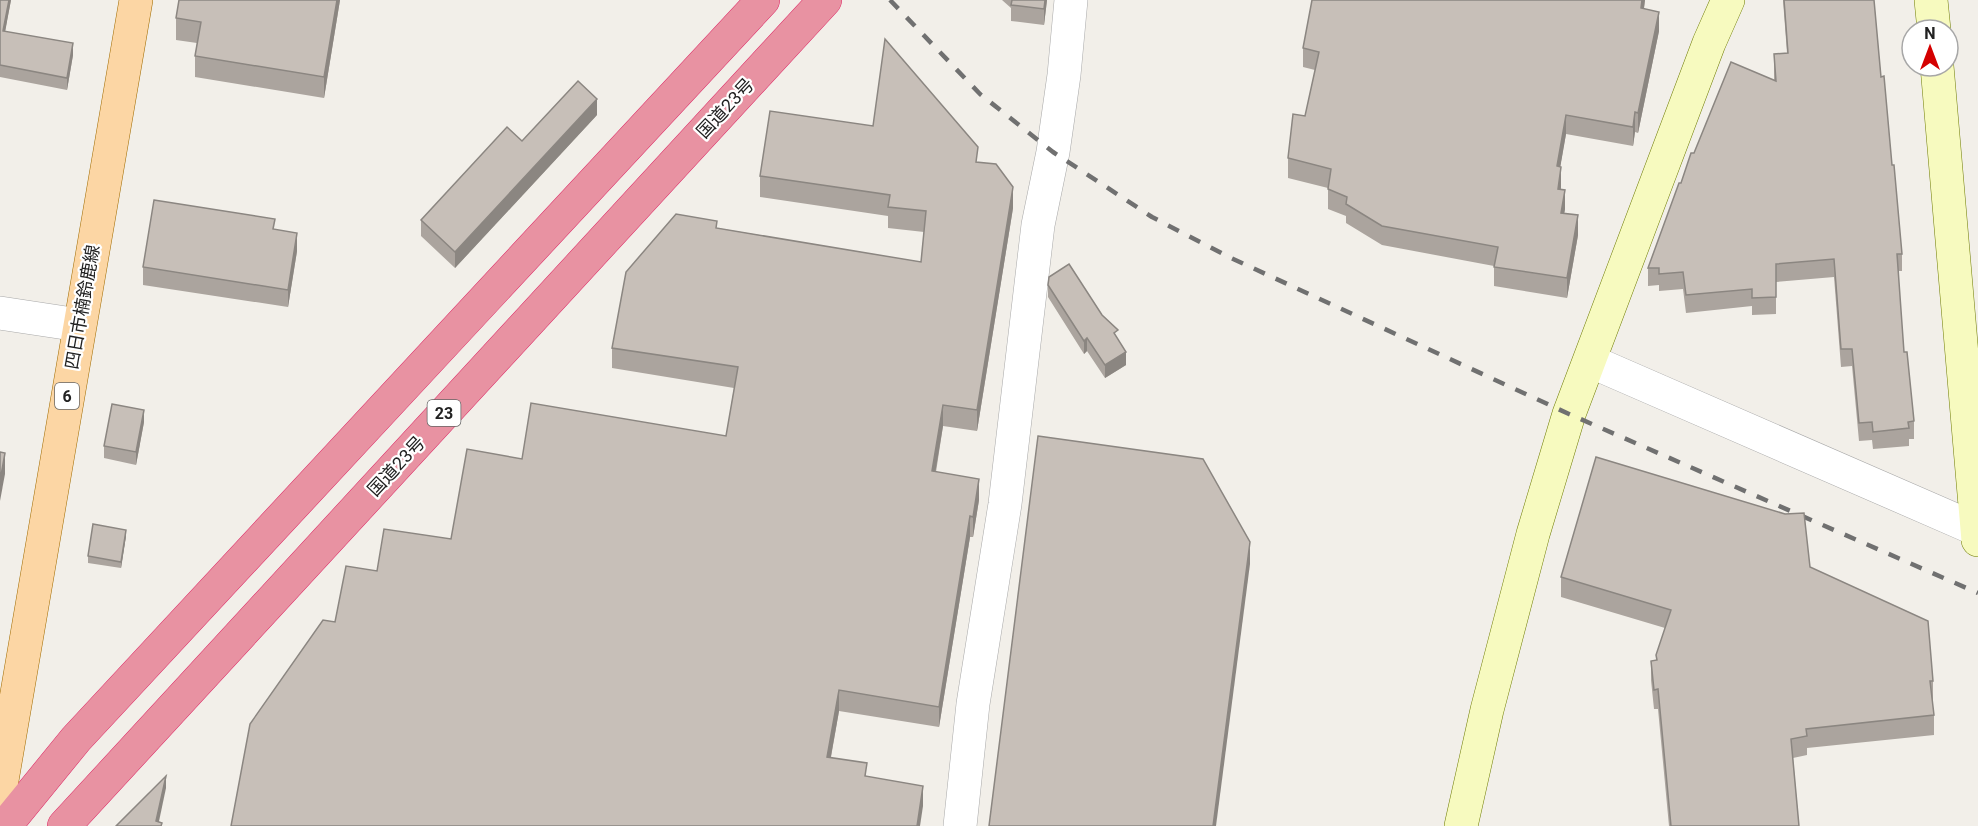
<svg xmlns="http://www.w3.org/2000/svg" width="1978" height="826" font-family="Roboto,'Noto Sans JP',sans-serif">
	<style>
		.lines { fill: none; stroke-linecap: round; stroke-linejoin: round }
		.street-casing { stroke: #a9a9a9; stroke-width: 34 }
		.secondary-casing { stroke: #707d05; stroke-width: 34 }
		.primary-casing { stroke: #a06b00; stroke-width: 34 }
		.highway-casing { stroke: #dc2a67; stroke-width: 34 }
		.street { stroke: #fff; stroke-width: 33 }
		.secondary { stroke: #f7fabf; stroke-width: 33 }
		.primary { stroke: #fcd6a4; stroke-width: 33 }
		.highway { stroke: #e892a2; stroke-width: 33 }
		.rail { stroke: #707070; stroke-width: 4.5; stroke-dasharray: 12 12; stroke-linecap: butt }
		.wall { fill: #aba49e }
		.shaded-wall { fill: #8b8681 }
		.building { fill: #c7bfb8; stroke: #8b8681; stroke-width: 1.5 }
		.labels { text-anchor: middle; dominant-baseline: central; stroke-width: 4.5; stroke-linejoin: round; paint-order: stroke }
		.shield { fill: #fff; stroke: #646464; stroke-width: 1.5 }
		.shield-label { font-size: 16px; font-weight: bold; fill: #222 }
		.street-label { font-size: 18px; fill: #222; stroke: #fff }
	</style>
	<rect width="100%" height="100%" fill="#f2efe9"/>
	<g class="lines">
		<g class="street-casing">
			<g id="street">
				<polyline points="0,313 79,325"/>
				<polyline points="1590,361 1978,530"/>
				<polyline points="960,826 973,704 1005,504 1038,225 1053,152 1064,75 1071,0"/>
			</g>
		</g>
		<g class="secondary-casing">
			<g id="secondary">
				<polyline points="1931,0 1934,30"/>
				<polyline points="1937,66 1978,540"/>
				<polyline points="1461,826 1487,710 1533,534 1569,414 1709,43 1728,0"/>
			</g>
		</g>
		<g class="primary-casing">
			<polyline id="primary" points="0,792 136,0"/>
		</g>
		<g class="highway-casing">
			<g id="highway">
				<polyline points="5,826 76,739 763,0"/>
				<polyline points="64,826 825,0"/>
			</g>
		</g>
		<use href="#street" class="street"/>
		<use href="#secondary" class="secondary"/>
		<use href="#primary" class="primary"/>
		<use href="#highway" class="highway"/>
		<polyline class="rail" points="890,0 980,94 1053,152 1152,217 1231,258 1569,414 1978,593"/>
	</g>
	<g class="wall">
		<polygon points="0,0 11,0 5,31 73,55 67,90 0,77"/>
		<polygon points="179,0 340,0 324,98 195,77 195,56 197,43 176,40 176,18"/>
		<polygon points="1002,0 1047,0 1044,25 1011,21 1011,8"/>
		<polygon points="1312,0 1645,0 1644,9 1659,31 1638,133 1635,132 1633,146 1566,134 1560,167 1561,189 1565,209 1564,213 1578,235 1567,298 1494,286 1494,266 1382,245 1346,223 1346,216 1328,209 1328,188 1288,178 1288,158 1305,116 1315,70 1303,67 1303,48"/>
		<polygon points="1783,0 1874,0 1881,77 1902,254 1902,271 1898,271 1904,352 1914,421 1914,439 1909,439 1909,446 1873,449 1872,440 1859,441 1852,366 1841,367 1834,277 1776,282 1776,314 1752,315 1752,306 1686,313 1683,289 1659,291 1659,285 1648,286 1648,268 1681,183 1694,153 1774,81 1774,54 1787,53"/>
		<polygon points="597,115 455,268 421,236 421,220 522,141"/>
		<polygon points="978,162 1013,208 977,431 943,426 936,472 979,500 973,537 970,537 939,727 839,711 831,757 923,806 335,622 377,571 451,539 522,459 726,436 734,388 612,368 612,348 717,228 921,262 924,232 888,228 888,216 760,197 760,176"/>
		<polygon points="275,230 297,251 288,307 143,285 143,267"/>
		<polygon points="1048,285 1118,339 1126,365 1105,378 1087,351 1084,354 1048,297"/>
		<polygon points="144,422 136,465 104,458 104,446"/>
		<polygon points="126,536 121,568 88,563 88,556"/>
		<polygon points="1810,567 1933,681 1933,700 1932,700 1934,715 1934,735 1807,748 1807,755 1793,758 1799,826 1669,826 1658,709 1654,709 1651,680 1651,661 1656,660 1656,655 1665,628 1561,597 1561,577"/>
	</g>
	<g class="shaded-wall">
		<polygon points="9,0 11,0 3,43 3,31"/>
		<polygon points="337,0 340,0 324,98 324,77"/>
		<polygon points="1045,0 1047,0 1044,25 1044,9"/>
		<polygon points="1642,0 1645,0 1641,28 1641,8"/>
		<polygon points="1659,12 1659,31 1638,133 1638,113"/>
		<polygon points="73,43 73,55 67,90 67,78"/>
		<polygon points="597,99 597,115 455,268 455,252"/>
		<polygon points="1635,112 1635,132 1633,146 1633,127"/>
		<polygon points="1566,115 1566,134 1557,186 1557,166"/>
		<polygon points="1561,167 1561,187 1558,208 1558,189"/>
		<polygon points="1013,187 1013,208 977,431 977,410"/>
		<polygon points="1565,190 1565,209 1561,233 1561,213"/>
		<polygon points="1578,215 1578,235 1567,298 1567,278"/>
		<polygon points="297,233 297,251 288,307 288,290"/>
		<polygon points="1087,338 1087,351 1084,354 1084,341"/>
		<polygon points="1126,352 1126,365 1105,378 1105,365"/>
		<polygon points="943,405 943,426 932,492 932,471"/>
		<polygon points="144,410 144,422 136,465 136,452"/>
		<polygon points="5,453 5,474 0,501 0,481"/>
		<polygon points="979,479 979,500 973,537 973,517"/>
		<polygon points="970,516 970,537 939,727 939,707"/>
		<polygon points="126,530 126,536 121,568 121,562"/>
		<polygon points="1250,542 1250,564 1216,826 1213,826"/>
		<polygon points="839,690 839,711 827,778 827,757"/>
		<polygon points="166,776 166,788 158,826 156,821"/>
		<polygon points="923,786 923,806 920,826 917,826"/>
	</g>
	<g class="building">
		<polygon points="0,0 9,0 3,31 73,43 67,78 0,65"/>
		<polygon points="179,0 337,0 324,77 195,56 201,22 176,18"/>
		<polygon points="1012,0 1045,0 1044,9 1011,5"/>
		<polygon points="1312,0 1642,0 1641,8 1659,12 1638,113 1635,112 1633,127 1566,115 1557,166 1561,167 1558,189 1565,190 1561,213 1578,215 1567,278 1494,267 1498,247 1382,226 1346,204 1347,197 1328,189 1331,169 1288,158 1293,114 1305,116 1319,52 1303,48"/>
		<polygon points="1784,0 1874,0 1881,77 1884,76 1892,165 1894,165 1902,254 1897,254 1904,352 1907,352 1914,421 1908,422 1909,428 1873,432 1872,422 1859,423 1852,349 1841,349 1834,259 1776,264 1776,297 1752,298 1752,289 1686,295 1683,272 1659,274 1659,268 1648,268 1679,183 1681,183 1691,153 1694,153 1731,62 1776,81 1774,54 1788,53"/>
		<polygon points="885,39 978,147 976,162 996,164 1013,187 977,410 943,405 932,471 979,479 973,517 970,516 939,707 839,690 827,757 867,763 865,776 923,786 917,826 231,826 250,724 323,620 335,622 346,566 377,571 384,529 451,539 467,449 522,459 531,403 726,436 738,367 612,348 626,272 676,214 717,221 716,228 921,262 926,211 888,207 890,195 760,176 770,111 873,126"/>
		<polygon points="578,81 597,99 455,252 421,220 507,127 522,141"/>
		<polygon points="154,200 275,219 273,229 297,233 288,290 143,267"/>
		<polygon points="1069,264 1102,315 1118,330 1114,333 1126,352 1105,365 1087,338 1084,341 1048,285 1049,277"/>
		<polygon points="112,404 144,410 136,452 104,446"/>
		<polygon points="1038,436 1203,459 1250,542 1213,826 989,826"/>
		<polygon points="0,452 5,453 0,481"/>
		<polygon points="1596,457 1785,514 1804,513 1810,567 1928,621 1933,681 1930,681 1934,715 1806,729 1807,736 1791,739 1799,826 1671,826 1658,689 1654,690 1651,661 1657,660 1656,655 1671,610 1561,577"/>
		<polygon points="93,524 126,530 121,562 88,556"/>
		<polygon points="166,776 156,821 162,823 161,826 116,826"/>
	</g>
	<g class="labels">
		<g class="shield">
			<rect x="55" y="383" width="24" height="26" rx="4.5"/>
			<rect x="427.5" y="400" width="33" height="26" rx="4.5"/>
		</g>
		<g class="shield-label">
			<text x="67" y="396">6</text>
			<text x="444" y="413">23</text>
		</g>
		<g class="street-label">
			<text transform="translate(725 108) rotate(-47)">国道23号</text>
			<text transform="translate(82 307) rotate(-80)">四日市楠鈴鹿線</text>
			<text transform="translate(396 466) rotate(-47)">国道23号</text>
		</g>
	</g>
	<g transform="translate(1930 48)"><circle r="28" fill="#ffffff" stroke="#a7a7a7" stroke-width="1.5"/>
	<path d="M0-4.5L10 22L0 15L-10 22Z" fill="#d40000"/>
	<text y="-9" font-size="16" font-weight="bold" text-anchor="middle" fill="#222222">N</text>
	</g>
</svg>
